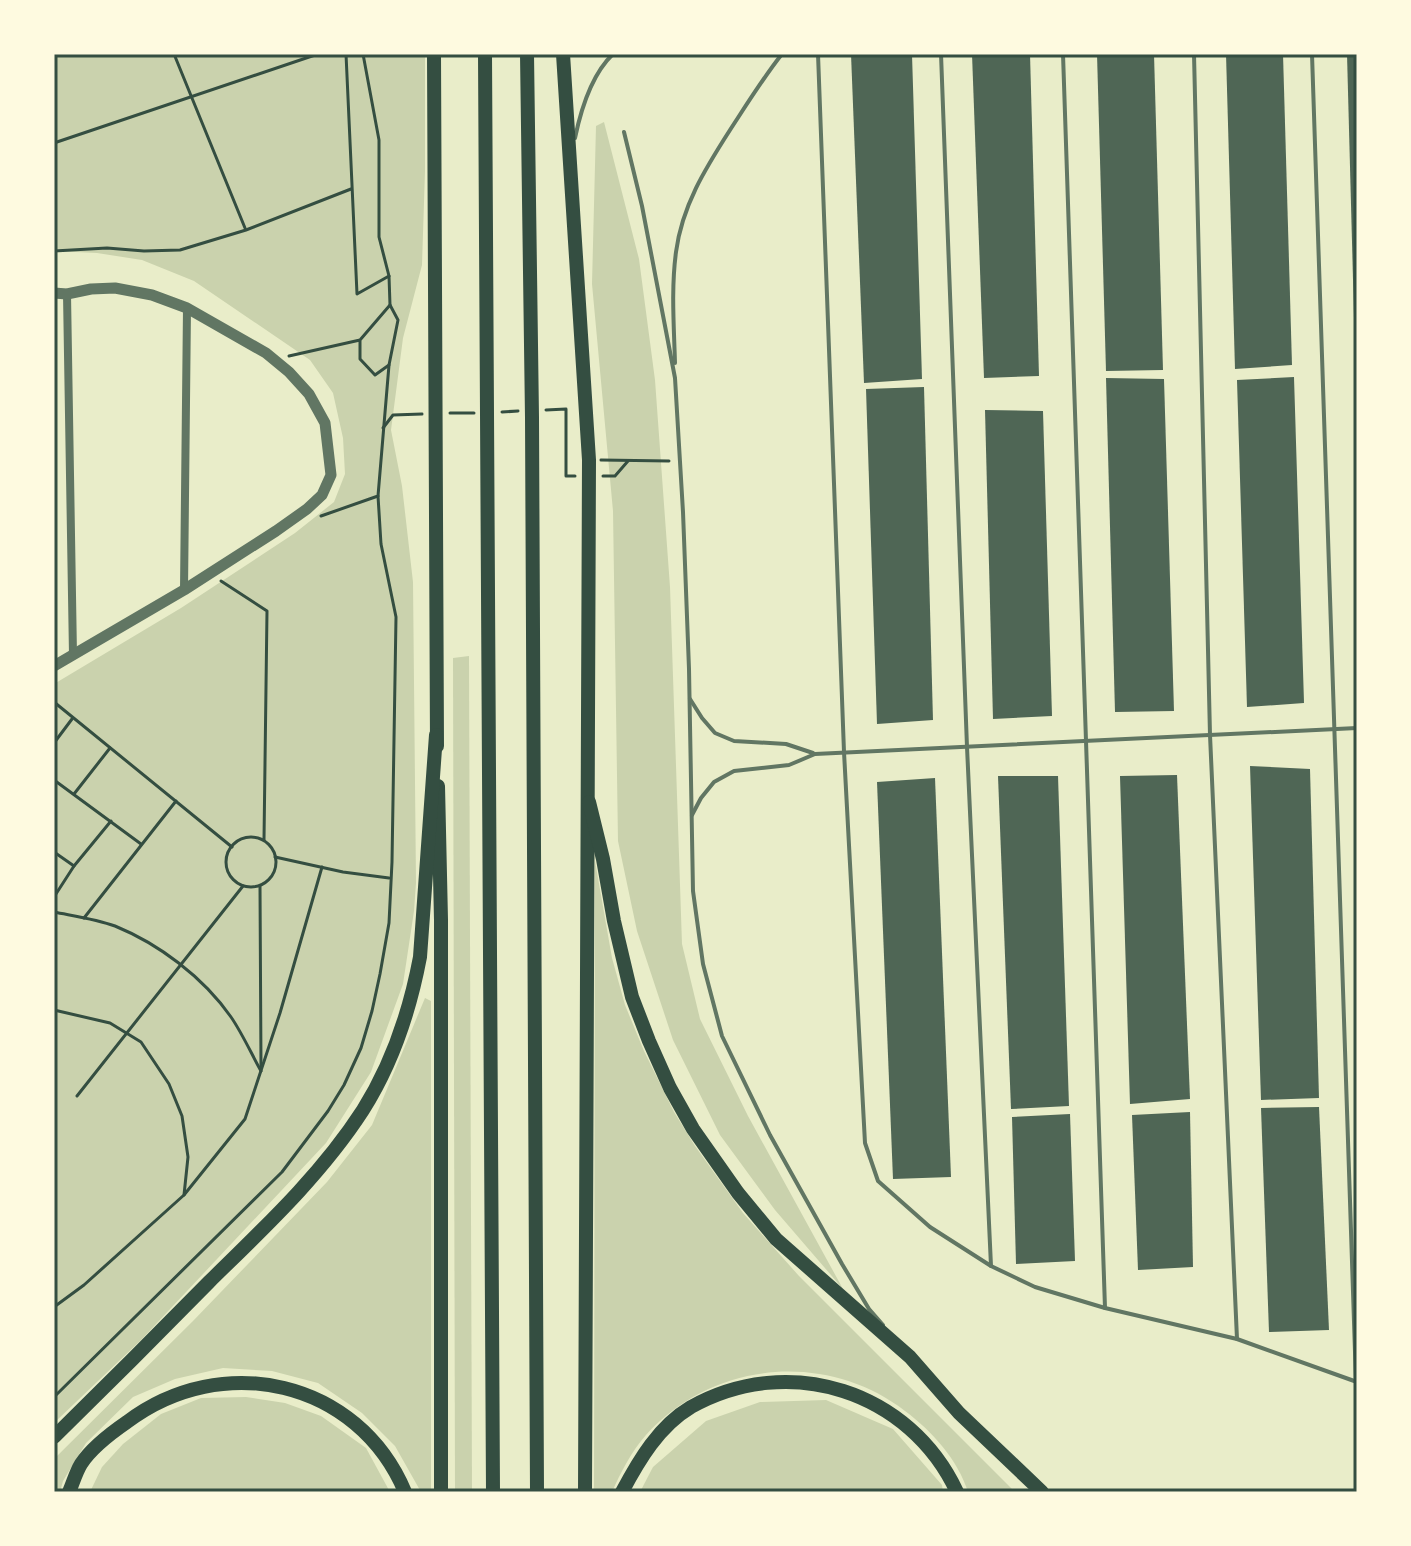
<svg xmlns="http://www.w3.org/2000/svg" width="1411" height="1546" font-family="'Archivo Narrow',sans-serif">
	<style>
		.green { fill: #cad2ad }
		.building { fill: #4f6655 }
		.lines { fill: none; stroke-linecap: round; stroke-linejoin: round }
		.path { stroke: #344e41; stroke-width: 3 }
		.service { stroke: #617663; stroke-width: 4 }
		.minor { stroke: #617663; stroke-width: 8 }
		.tertiary { stroke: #617663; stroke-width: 11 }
		.primary { stroke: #344e41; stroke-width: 14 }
		.trunk { stroke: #344e41; stroke-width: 14 }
		.neatline { fill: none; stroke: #344e41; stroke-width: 3 }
	</style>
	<rect width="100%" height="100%" fill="#e9edc9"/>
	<g class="green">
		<polygon points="54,54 425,54 425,171 422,265 403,338 391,430 402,486 413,582 416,883 414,911 403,984 371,1072 326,1143 141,1340 54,1423 54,684 181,608 295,533 334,502 345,474 343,438 333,393 310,360 194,281 142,260 97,253 54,251"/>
		<polygon points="604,122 639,259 655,380 670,587 682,944 700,1019 748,1116 843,1289 775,1210 720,1135 673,1040 637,931 618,841 613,511 592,284 596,126"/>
		<polygon points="469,656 472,1492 455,1492 453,658"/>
		<path d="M595,861L612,958L625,1005L644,1051L674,1112L695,1146L743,1213L799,1276L1015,1492H968C958,1460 932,1431 905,1411C827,1351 713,1360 646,1435C631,1452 621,1472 612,1492H594Z"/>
		<polygon points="425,998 431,1001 431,1492 421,1492 395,1446 362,1413 318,1383 272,1371 223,1368 175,1379 133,1397 86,1443 63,1481 60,1492 54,1492 54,1459 193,1321 327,1182 372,1125"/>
		<polygon points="246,1397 285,1403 321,1416 366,1448 390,1492 90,1492 102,1467 123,1444 161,1414 201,1398"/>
		<polygon points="826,1400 893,1429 942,1485 943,1492 640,1492 653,1467 706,1421 760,1402"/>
	</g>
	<g class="building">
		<polygon points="851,54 912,54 922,379 864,383"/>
		<polygon points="972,54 1030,54 1039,376 984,378"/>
		<polygon points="1097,54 1154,54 1163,370 1106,371"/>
		<polygon points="1226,54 1283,54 1292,365 1235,369"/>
		<polygon points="1347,54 1357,54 1357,317 1354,317"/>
		<polygon points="1294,377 1304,703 1247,707 1237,380"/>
		<polygon points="1106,378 1164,379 1174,711 1115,712"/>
		<polygon points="924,387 933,720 877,724 866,389"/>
		<polygon points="985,410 1043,411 1052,716 993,719"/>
		<polygon points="1250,766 1310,769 1319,1098 1261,1100"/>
		<polygon points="1177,775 1190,1099 1130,1104 1120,776"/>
		<polygon points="998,776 1058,776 1069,1106 1011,1109"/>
		<polygon points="935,778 951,1177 893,1179 877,782"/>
		<polygon points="1319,1107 1329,1330 1269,1332 1261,1108"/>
		<polygon points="1190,1112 1193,1267 1138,1270 1132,1115"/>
		<polygon points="1070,1114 1075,1261 1016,1264 1012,1117"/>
	</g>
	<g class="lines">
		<g class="path">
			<polyline points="174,54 245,228"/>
			<polyline points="346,54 357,294 389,276 390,305"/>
			<polyline points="363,54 379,140 379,237 389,276"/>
			<polyline points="54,143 318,54"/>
			<polyline points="54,251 107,248 144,251 180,250 246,230 351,189"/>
			<polyline points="289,356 360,340 390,305 398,320 389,365 375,375 360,359 360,340"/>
			<polyline points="546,410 566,409 566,476 575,476"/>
			<polyline points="502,412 518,411"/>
			<polyline points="450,413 474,413"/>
			<polyline points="383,428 393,415 422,414"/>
			<polyline points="601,460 669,461"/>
			<polyline points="603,476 615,476 628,461"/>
			<polyline points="321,516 378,496 389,365"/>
			<polyline points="221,581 267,611 264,840"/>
			<polyline points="54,702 232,847"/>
			<polyline points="54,743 72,719"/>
			<polyline points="54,780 141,844"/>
			<polyline points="74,794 110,748"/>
			<circle cx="251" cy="862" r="25"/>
			<polyline points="54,852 74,866 54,897"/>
			<polyline points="275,857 343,872 389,878"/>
			<polyline points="74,866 111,821"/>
			<polyline points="260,886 261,1067"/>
			<path d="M54,912C74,916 96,919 115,926C159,944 203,977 231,1017C242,1033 251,1053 261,1071"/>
			<polyline points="84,918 176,801"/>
			<polyline points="54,1010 110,1023 141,1042 169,1084 182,1116 188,1157 184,1195"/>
			<polyline points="77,1096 243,886"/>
			<polyline points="54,1307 84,1285 184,1195 245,1119 280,1013 322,867"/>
			<polyline points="54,1397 282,1172 328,1111 344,1085 361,1048 372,1011 380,974 389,923 392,862 396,617 381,544 378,496"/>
		</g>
		<g class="service">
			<polyline points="818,54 844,752 865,1143 878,1181 930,1227 991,1266 1035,1287 1105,1308 1237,1339 1357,1382"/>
			<polyline points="941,54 967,747 991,1266"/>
			<polyline points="1063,54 1105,1308"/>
			<polyline points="1194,54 1210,735 1237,1339"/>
			<polyline points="1312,54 1356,1382"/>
			<polyline points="624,132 642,206 675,378 683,512 689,669 693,891 703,964 722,1036 770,1135 842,1264 869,1309 883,1325"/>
			<path d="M575,138C581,109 591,75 613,54"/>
			<path d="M675,363C674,327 671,289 676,252C682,206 705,169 730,130C747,104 763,78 782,54"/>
			<polyline points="690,699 702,718 715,733 734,741 786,744 813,753"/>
			<polyline points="692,815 701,798 714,782 734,771 789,765 815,754 1357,728"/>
		</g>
		<g class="minor">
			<polyline points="67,294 73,655"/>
			<polyline points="184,590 187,308"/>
		</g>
		<polyline class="tertiary" points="54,293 67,294 91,289 115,288 152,295 187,308 266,353 289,372 309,394 325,423 331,475 322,495 307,509 276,531 184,590 54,666"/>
		<g class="primary">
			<polyline points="434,54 437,746"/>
			<polyline points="563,54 589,460 585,1492"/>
			<polyline points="438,786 441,920 441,1492"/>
		</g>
		<g class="trunk">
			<polyline points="485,54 493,1492"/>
			<polyline points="527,54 532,417 537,1492"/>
			<polyline points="589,802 603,859 614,921 632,997 649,1041 670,1088 693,1129 738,1193 776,1239 910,1357 959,1413 1042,1492"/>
			<path d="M54,1437C106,1386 158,1334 209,1282C264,1228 321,1175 363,1110C392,1064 410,1010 420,957L436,735"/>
			<path d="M69,1492C73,1483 76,1472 81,1464C92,1447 111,1433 127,1422C222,1350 358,1380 405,1492"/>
			<path d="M622,1492C639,1460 659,1426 691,1407C789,1352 910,1391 957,1492"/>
		</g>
	</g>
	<rect width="1411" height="1546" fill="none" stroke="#fefae0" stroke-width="112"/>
	<rect x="56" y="56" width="1299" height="1434" class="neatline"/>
</svg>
